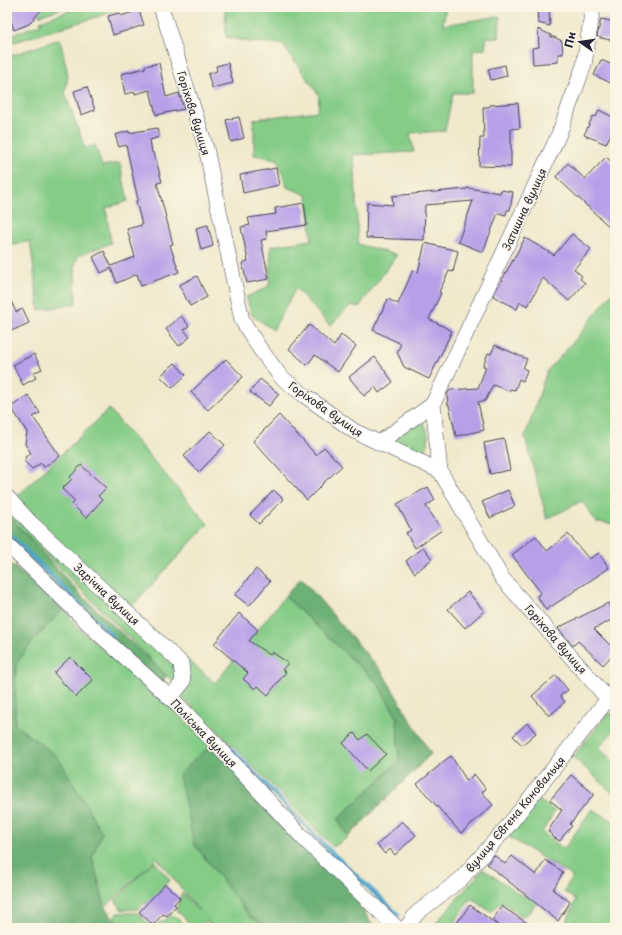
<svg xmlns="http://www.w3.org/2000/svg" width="622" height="935" font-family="'Playpen Sans',sans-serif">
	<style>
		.green { fill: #85cc87; stroke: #547761 }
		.forest { fill: #6cb074; stroke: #476958 }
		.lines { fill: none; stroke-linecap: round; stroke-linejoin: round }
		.stream { stroke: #50a6cc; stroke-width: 4.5 }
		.building { fill: #b8a0e8 }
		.minor-casing { stroke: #414051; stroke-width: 16 }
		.path { stroke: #414051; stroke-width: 2.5; stroke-dasharray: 3 3; stroke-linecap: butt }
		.minor { stroke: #fff; stroke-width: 15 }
		.labels { text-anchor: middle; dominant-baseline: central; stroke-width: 3; stroke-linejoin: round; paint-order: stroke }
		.street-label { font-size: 11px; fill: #22223b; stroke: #fcf5e5 }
	</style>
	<rect width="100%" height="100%" fill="#fcf5e5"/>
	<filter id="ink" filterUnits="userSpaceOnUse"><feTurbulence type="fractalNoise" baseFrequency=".025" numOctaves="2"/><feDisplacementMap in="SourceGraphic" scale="8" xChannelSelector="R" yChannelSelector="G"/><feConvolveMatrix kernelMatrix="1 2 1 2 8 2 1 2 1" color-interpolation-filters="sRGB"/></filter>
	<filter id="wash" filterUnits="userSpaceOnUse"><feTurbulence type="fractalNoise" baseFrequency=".012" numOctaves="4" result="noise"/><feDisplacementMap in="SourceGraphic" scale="16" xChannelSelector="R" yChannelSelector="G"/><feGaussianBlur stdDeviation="0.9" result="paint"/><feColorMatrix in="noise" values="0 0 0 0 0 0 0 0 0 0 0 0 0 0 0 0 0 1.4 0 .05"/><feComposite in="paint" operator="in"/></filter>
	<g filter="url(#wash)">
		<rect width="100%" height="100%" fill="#f0e9cc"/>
		<g class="green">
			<polygon points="28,7 66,7 39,16 37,12"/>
			<polygon points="80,7 130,7 11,43 8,36 41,24 40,21"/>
			<polygon points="225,7 446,7 443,25 500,16 499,38 487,37 485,49 473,50 473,93 453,93 445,131 410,133 414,152 353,155 355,168 358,244 397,255 359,307 351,305 330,326 296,288 273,330 252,315 246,297 264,289 269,285 271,246 312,240 307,195 287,187 277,159 254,155 254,119 318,111 319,95 282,44 249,42 226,37"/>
			<polygon points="60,39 68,75 65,93 85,148 95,145 102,166 120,163 128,201 106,208 111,243 78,256 75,265 76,304 39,310 30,241 7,247 7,57"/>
			<polygon points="615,289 615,524 596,522 582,501 547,519 525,437 547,371 576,339"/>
			<polygon points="109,409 208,524 129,609 215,683 285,596 378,684 397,717 399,761 338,819 348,837 333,847 223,736 180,696 184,690 166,675 23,531 7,514 7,506"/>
			<path d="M415,421C417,421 420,422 422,422C429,427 430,444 426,450C424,454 421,454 417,456L397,446L395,440Z"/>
			<polygon points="64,608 76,626 140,680 157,696 213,746 250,917 272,928 213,928 207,921 199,928 194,928 176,910 182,893 199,911 157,858 105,907 92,857 15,725 16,664 31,643"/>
			<polygon points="613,713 615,714 615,729 599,748 615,763 615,795 573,757 607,714"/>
			<polygon points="539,800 555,811 542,832 564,849 592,809 615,822 615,928 564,928 576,900 564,892 572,876 509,837"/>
			<polygon points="154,861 170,880 146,904 144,903 138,909 122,910 115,900"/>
			<polygon points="483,869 524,897 535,884 544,892 529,913 522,916 501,902 491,912 471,898 450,928 441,928 435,924"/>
			<polygon points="118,913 138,913 152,928 122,928 114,917"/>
			<polygon points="171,915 177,918 187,928 157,928 154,925 167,919"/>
		</g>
		<g class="forest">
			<polygon points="7,514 83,597 166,675 164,680 157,682 15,545 7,533"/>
			<polygon points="7,561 64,608 31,643 16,664 15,725 58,757 102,833 92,857 105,907 120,928 7,928"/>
			<polygon points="301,578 382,672 431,754 348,837 338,819 399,761 397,717 378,684 285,596"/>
			<polygon points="213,746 329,854 374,928 272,928 250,917 194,844 179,775 201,753"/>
		</g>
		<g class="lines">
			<g class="stream">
				<polyline points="7,532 112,636"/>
				<polyline points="228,746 332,853 398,915"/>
			</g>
		</g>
		<g id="blocks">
			<g class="building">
				<polygon points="7,7 44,7 29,24 14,30 7,11"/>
				<polygon points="537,7 549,7 550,26 538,23"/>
				<polygon points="139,10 144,25 113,35 108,16 120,13 121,16"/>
				<polygon points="601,19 615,22 615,41 597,37"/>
				<polygon points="538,29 551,35 551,37 554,37 562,41 563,54 558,54 558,62 533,64 532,48 539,47"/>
				<polygon points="601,60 615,66 615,85 594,75"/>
				<polygon points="159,63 166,97 179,93 184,109 156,115 150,90 135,94 135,92 125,94 121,74 145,68 145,66"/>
				<polygon points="228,63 233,83 212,88 208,74 217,71 216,66"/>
				<polygon points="505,65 507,76 491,80 488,69"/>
				<polygon points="87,87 95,110 81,115 74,91"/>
				<polygon points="518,103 520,128 511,129 511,167 479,166 480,138 484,138 483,107 489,107 490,105"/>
				<polygon points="599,110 615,118 615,125 606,144 584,135 593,116 596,117"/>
				<polygon points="239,117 244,138 231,142 226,120"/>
				<polygon points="157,128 159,137 150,140 152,153 154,153 162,182 157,183 173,244 170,245 179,272 141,286 137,274 117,283 111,268 101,273 93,257 104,251 111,266 135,257 127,229 142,225 136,201 138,200 126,145 119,147 115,135 129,131 129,133"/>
				<polygon points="606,157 615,165 615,232 556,177 568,163 585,179"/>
				<polygon points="276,168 279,185 243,193 240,175"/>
				<polygon points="467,188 500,193 501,190 513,192 510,210 507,210 506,215 498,213 483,252 458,242 473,201 425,205 424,240 366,238 367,203 393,205 392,196 467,189"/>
				<polygon points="304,203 307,225 266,231 267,239 261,240 269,279 247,283 242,263 248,261 241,227 250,225 248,218 276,214 275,208"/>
				<polygon points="208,225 213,246 201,250 196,228"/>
				<polygon points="572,234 591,249 574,269 582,276 580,279 585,283 569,301 543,278 528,306 520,302 517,309 493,296 525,238 554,255"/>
				<polygon points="425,243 458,251 453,272 449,271 439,292 441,293 429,319 452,331 429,379 404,367 397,352 401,344 373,330 388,299 398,304 413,270 418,272"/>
				<polygon points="197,276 207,297 190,306 179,285"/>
				<polygon points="7,292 16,312 23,309 29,323 7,333"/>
				<polygon points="181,316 189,326 184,330 190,337 179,346 166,329"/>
				<polygon points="309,325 334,346 341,335 356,346 338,372 315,355 307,365 289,349"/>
				<polygon points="495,345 527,359 523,368 527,370 523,381 519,379 515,390 510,389 509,391 493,385 485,401 478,402 484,430 456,436 449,405 448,405 447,395 450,390 478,388 486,367 483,366 488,353 491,354"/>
				<polygon points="34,354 42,369 33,373 36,378 23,385 13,365"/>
				<polygon points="375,357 393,382 379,393 375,387 364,396 349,377"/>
				<polygon points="226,359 243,377 208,410 191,392"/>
				<polygon points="175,363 186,375 172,388 160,376"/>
				<polygon points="260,379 279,394 269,406 250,392"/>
				<polygon points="28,395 40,413 33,417 60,456 44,467 41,463 32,469 24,461 26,459 25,457 31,453 25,444 27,432 11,407"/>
				<polygon points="279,415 316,455 324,447 342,466 322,484 322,485 307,500 253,441"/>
				<polygon points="210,431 225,445 199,472 184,456"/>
				<polygon points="504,439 510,470 490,474 484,443"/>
				<polygon points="81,465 106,488 98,496 102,500 86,518 72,504 75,501 62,489 72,479 70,477"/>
				<polygon points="428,487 435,500 426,506 442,530 415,548 406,533 411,530 397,504"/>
				<polygon points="274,490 283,499 259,524 250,515"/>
				<polygon points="508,490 515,506 490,518 482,502"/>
				<polygon points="568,534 589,559 599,553 609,568 546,610 537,596 541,593 512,555 536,536 547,551"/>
				<polygon points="423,547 432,559 415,573 406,561"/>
				<polygon points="256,569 270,581 249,606 235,595"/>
				<polygon points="468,592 484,611 465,628 448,609"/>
				<polygon points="608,603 615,618 594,629 615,650 615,652 603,665 578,641 573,646 558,628"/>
				<polygon points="239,613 258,630 249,641 270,655 272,652 288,663 282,670 286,672 268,695 258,686 255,689 243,679 248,673 214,644"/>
				<polygon points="70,657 93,680 76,697 54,673"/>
				<polygon points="556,675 568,690 560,696 565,702 549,716 532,696"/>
				<polygon points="527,723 536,733 522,745 513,736"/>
				<polygon points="354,733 360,740 367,734 386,754 368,771 343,743"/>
				<polygon points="451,756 467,781 474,774 486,789 482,792 493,805 461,833 417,784 440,765 440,764"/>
				<polygon points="571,775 594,794 570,824 572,826 564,835 560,841 551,836 552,834 548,832 550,829 550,828 562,810 550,800"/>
				<polygon points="402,821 416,835 395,855 390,849 385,854 377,845"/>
				<polygon points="494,855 505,864 512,856 536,875 545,860 563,872 553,890 570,902 558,921 487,864"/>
				<polygon points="165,884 180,898 174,904 176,906 167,916 163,914 153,925 139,912"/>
				<polygon points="470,905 492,921 501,906 535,928 504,928 493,922 502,928 453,928"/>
			</g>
		</g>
	</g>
	<g filter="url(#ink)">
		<use href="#blocks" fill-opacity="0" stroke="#414051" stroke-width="1"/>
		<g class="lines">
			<g class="minor-casing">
				<g id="minor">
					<polyline points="161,7 206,148 242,320 258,346 281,377 304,395 354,431 440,471 502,578 608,699 615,704"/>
					<polyline points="379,443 433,404"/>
					<polyline points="440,471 433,404 559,134 584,65 593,7"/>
					<polyline points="7,497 30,522 181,663 183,682 170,698"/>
					<polyline points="7,544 98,633 175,702 211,739 303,838 397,928"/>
					<polyline points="406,928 417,913 461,879 508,826 615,690"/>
				</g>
			</g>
			<polyline class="path" points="223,927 224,928"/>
			<use href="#minor" class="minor"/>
		</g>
	</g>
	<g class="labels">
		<g class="street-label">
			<text transform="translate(194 113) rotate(73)">Горіхова вулиця</text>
			<text transform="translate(524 209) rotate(-65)">Затишна вулиця</text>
			<text transform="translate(326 409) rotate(35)">Горіхова вулиця</text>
			<text transform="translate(107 594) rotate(43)">Зарічна вулиця</text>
			<text transform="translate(556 639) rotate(49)">Горіхова вулиця</text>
			<text transform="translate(204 733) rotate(46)">Поліська вулиця</text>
			<text transform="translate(515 814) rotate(-50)">вулиця Євгена Коновальця</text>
		</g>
	</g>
	<rect width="622" height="935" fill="none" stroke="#fcf5e5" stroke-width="24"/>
	<g transform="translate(580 42) rotate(283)" stroke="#fcf5e5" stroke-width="3" paint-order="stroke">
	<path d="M0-3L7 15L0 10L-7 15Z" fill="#22223b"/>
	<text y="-6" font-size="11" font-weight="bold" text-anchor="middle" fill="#22223b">Пн</text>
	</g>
</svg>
